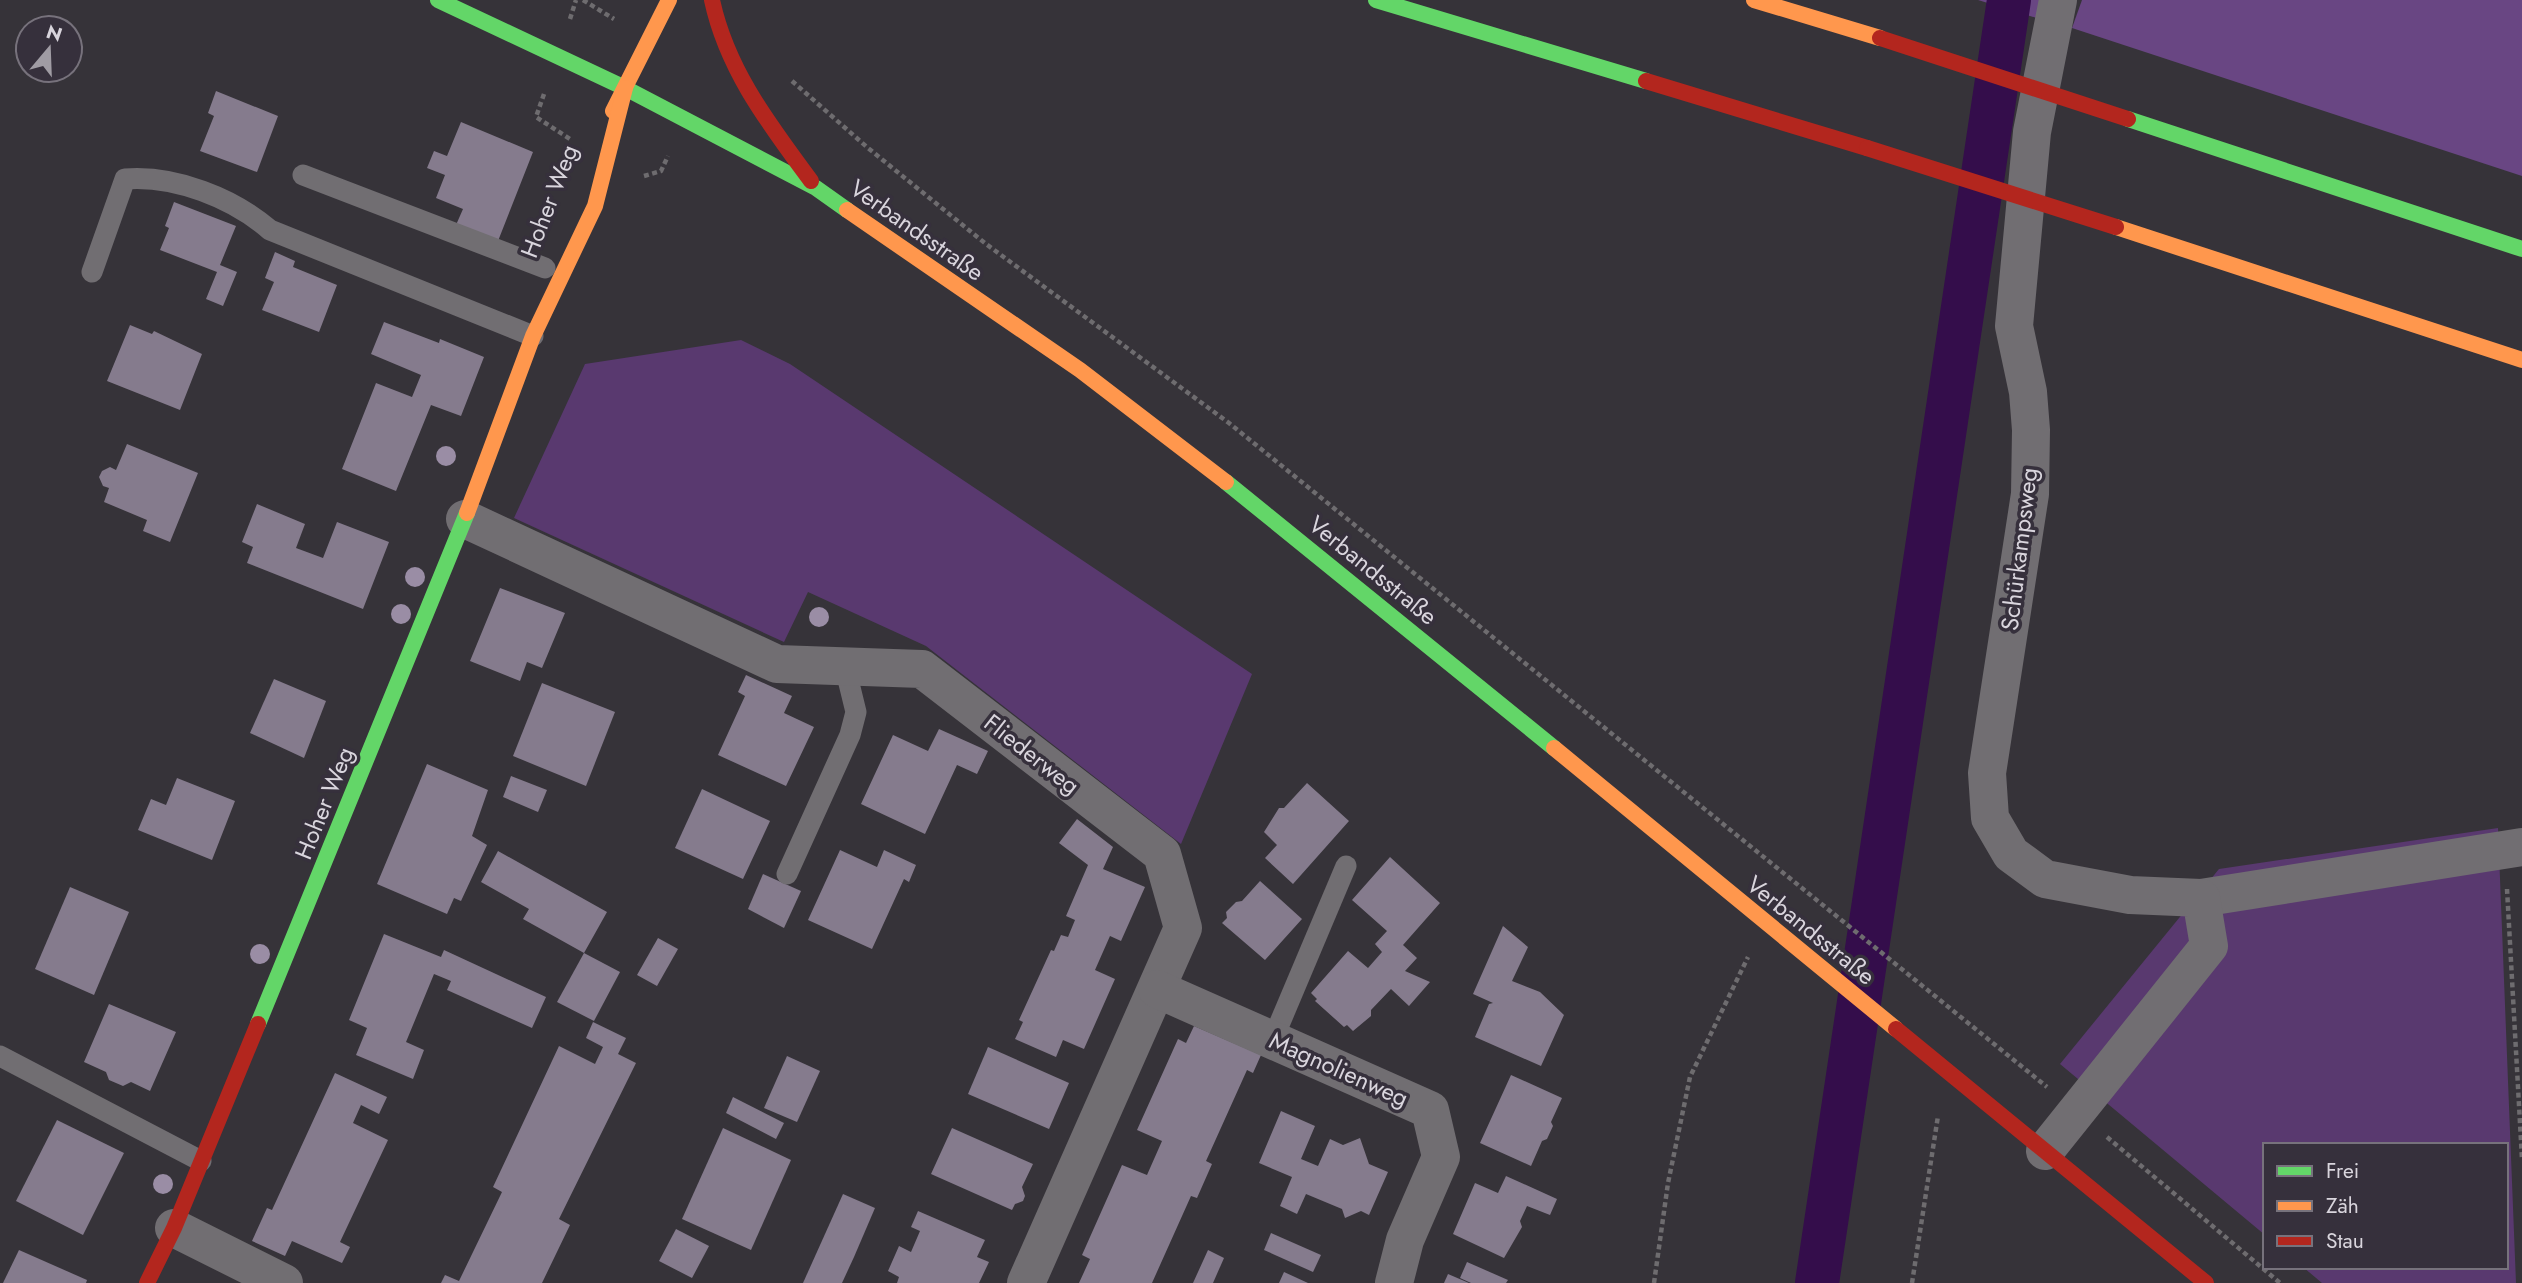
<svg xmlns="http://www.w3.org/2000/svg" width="2522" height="1283" font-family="Jost,sans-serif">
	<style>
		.green { fill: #59396f }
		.forest { fill: #694683 }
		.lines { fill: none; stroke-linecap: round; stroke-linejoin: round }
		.canal { stroke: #340d4b; stroke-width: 44 }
		.building { fill: #857b8d }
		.path { stroke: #6e6c6f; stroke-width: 4.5; stroke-dasharray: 5 3.5; stroke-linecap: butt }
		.lane { stroke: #716e72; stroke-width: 21 }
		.street { stroke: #716e72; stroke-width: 38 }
		.fast { stroke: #63d668; stroke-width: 16 }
		.slow { stroke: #ff974d; stroke-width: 16 }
		.jam { stroke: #b3261e; stroke-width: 16 }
		.jam-bridge { stroke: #b3261e; stroke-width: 16 }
		.tree { fill: #9a8da5 }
		.labels { text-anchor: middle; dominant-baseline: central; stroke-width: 7; stroke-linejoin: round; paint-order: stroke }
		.street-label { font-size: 24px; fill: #d9d5dd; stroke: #36303c }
	</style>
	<rect width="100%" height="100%" fill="#363339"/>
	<g class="green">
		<polygon points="741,340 790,364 1252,674 1181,844 926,646 808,592 784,642 514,518 585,364"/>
		<polygon points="2498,828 2516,1283 2322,1283 2303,1267 2506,1267 2506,1145 2265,1145 2265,1235 2060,1064 2219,869"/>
	</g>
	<g class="forest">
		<polygon points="1978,0 2043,0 2040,19"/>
		<polygon points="2082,0 2522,0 2522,176 2072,28"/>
	</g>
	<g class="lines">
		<polyline class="canal" points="1817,1283 2009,0"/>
	</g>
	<g class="building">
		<polygon points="216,91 278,116 257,172 200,151 214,116 208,113"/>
		<polygon points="461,122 533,152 498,241 456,225 463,209 436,198 445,175 427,168 434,151 447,156"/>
		<polygon points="174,202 236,226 220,265 237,272 223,306 206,299 217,272 160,250 169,228 165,226"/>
		<polygon points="275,252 295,261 293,267 337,285 319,332 262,310 274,282 265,278"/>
		<polygon points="384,322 439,343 440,339 484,357 461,416 431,405 396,491 342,469 376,383 412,397 421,375 371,354"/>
		<polygon points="130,325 152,334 154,331 202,354 180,410 107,381"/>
		<polygon points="127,444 198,473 170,542 143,531 147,520 104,502 109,488 103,486 99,477 102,471 110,467 116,470"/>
		<polygon points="257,504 305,524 296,548 323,558 337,522 389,542 363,609 247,563 253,547 242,542"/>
		<polygon points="500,588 565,613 542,668 527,662 520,681 470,661"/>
		<polygon points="746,675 792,696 784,713 814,727 786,786 718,755 745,696 738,692"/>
		<polygon points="274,679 326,701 304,758 250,733"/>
		<polygon points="542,683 615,712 586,786 513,756"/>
		<polygon points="939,729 988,751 977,774 957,765 925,834 861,804 893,735 928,751"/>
		<polygon points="427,764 488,790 472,836 487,845 461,901 454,898 447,914 377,884"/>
		<polygon points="511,776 547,790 538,812 503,797"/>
		<polygon points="177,778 235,801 212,860 138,830 151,799 166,805"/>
		<polygon points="1307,783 1349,821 1293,884 1265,858 1277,845 1264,832 1279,808 1284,808"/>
		<polygon points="702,789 770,821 743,879 675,848"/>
		<polygon points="1077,819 1113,847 1103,869 1145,887 1121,941 1110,936 1095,970 1115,979 1084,1049 1063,1040 1056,1057 1015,1039 1023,1022 1019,1020 1051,950 1054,951 1061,935 1068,937 1075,920 1066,916 1088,865 1059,843"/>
		<polygon points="840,850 877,867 884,850 916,865 909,882 904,879 872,949 808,920"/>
		<polygon points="498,851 607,912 584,953 523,919 529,909 481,882"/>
		<polygon points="1390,857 1440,903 1403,945 1417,958 1405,971 1430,982 1409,1006 1391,989 1371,1010 1371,1016 1353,1031 1347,1025 1344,1027 1315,1001 1317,999 1311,993 1348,951 1368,968 1382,952 1375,944 1387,931 1352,900"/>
		<polygon points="763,874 801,891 784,928 748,909"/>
		<polygon points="1260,881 1302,919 1265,960 1222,923 1227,918 1226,912 1236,902 1242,901"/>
		<polygon points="70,887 129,912 94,995 35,969"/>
		<polygon points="1503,926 1528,947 1512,981 1540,992 1564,1015 1541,1066 1475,1037 1489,1004 1493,1003 1473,994"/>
		<polygon points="384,934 441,957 444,950 546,997 532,1028 447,990 451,981 434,974 406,1042 424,1050 413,1079 356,1055 367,1028 349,1020"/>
		<polygon points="658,938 678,949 657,986 637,975"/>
		<polygon points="584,953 620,972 594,1021 557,1002"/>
		<polygon points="109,1004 176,1032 150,1091 131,1082 123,1086 109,1080 106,1072 84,1062"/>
		<polygon points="593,1022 626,1038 618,1054 636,1063 559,1219 570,1225 542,1283 441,1283 445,1275 459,1281 502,1192 493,1187 559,1046 595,1064 603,1047 586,1038"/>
		<polygon points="1194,1026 1261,1055 1253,1073 1247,1070 1206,1161 1212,1164 1197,1198 1191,1196 1152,1283 1079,1283 1090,1259 1082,1255 1122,1165 1147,1175 1162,1141 1137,1130 1178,1039 1186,1043"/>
		<polygon points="988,1047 1069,1083 1049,1129 968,1094"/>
		<polygon points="787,1056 820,1071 797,1122 764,1108"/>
		<polygon points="335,1073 387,1097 379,1114 361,1105 353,1123 388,1140 340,1242 350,1247 342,1263 292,1241 285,1256 252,1241 267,1208 272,1210"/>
		<polygon points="1511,1075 1562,1098 1551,1122 1553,1126 1547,1139 1542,1141 1531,1166 1480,1143"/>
		<polygon points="733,1097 784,1123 776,1139 726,1113"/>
		<polygon points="1281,1111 1315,1126 1301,1159 1318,1166 1330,1139 1343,1145 1360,1138 1369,1164 1388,1172 1369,1215 1361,1211 1345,1218 1342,1209 1306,1194 1297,1214 1280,1206 1292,1177 1259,1163"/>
		<polygon points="57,1120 124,1153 83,1235 16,1201"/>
		<polygon points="723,1128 791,1160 751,1250 682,1219"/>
		<polygon points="952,1128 1033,1164 1022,1187 1025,1196 1023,1201 1015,1204 1012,1210 931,1174"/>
		<polygon points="1506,1176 1557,1199 1550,1215 1527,1206 1520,1221 1522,1227 1504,1258 1453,1234 1475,1183 1498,1193"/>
		<polygon points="843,1194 875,1208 854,1257 842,1283 803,1283"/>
		<polygon points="918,1211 985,1240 977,1257 989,1262 979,1283 897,1283 899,1277 888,1271 899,1246 911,1252 920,1231 911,1227"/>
		<polygon points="676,1229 709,1246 692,1278 659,1261"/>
		<polygon points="1271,1233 1321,1255 1313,1272 1264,1250"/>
		<polygon points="19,1250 87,1280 86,1283 3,1283"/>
		<polygon points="1208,1250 1224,1258 1213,1283 1193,1283"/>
		<polygon points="1467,1262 1508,1280 1506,1283 1471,1283 1460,1278"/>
		<polygon points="1284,1272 1308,1283 1279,1283"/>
		<polygon points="1448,1274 1469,1283 1444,1283"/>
	</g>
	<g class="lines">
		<g class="path">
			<polyline points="583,0 614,19"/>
			<polyline points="570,19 576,0"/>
			<polyline points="792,81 868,148 986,244 1229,423 2047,1087"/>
			<polyline points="544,94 536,117 570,139"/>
			<polyline points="644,176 661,171 668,156"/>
			<polyline points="2507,889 2522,1159"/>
			<polyline points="2107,1137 2280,1283"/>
			<polyline points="1654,1283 1668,1183 1690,1077 1748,957"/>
			<polyline points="1912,1283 1938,1116"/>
		</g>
		<g class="lane">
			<polyline points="303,175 545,268"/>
			<path d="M92,272L125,179C175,175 233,198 270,230L533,336"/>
			<polyline points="787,874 850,735 856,712 845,667"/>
			<polyline points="1273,1039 1346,866"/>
			<polyline points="0,1056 201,1161"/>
		</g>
		<g class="street">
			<polyline points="465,519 777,664 922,669 1162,854 1183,928 1026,1283"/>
			<polyline points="2201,898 2522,847"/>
			<polyline points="1157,989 1430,1110 1441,1157 1405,1240 1394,1283"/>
			<polyline points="2045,1151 2209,946 2201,898 2130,895 2045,879 2011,854 1990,818 1987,773 2030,494 2031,430 2028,392 2014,326 2032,132 2058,0"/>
			<polyline points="174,1228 284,1283"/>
		</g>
		<g class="fast">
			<polyline points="438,0 625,88 816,188 847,210"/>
			<polyline points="1376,0 1646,81"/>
			<polyline points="2128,119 2522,249"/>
			<polyline points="1226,482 1554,748"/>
			<polyline points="258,1024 467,513"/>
		</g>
		<g class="slow">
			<polyline points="1754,0 1880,38"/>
			<polyline points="613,111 669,0"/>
			<polyline points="847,210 1080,370 1226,482"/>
			<polyline points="2116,227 2522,360"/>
			<polyline points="467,513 533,336 595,206 625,88"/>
			<polyline points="1554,748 1896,1029"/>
		</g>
		<g class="jam">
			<path d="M712,0C727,70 769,124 811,181"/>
			<polyline points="1646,81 1867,148"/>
			<polyline points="1896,1029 2206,1283"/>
			<polyline points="147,1283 174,1228 258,1024"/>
		</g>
		<g class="jam-bridge">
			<polyline points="1880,38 2128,119"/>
			<polyline points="1867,148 2116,227"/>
		</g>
	</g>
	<g class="tree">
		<circle cx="446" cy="456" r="10"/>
		<circle cx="415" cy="577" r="10"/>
		<circle cx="401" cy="614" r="10"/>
		<circle cx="819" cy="617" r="10"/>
		<circle cx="260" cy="954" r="10"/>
		<circle cx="163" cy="1184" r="10"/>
	</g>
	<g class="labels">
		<g class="street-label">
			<text transform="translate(549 201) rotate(-69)">Hoher Weg</text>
			<text transform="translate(917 230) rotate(35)">Verbandsstraße</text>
			<text transform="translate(2019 549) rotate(-83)">Schürkampsweg</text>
			<text transform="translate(1373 570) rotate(39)">Verbandsstraße</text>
			<text transform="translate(1032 754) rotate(38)">Fliederweg</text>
			<text transform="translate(324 803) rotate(-68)">Hoher Weg</text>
			<text transform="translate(1811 930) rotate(39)">Verbandsstraße</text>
			<text transform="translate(1339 1069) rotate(24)">Magnolienweg</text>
		</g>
	</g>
	<rect x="2263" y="1143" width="245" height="126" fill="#36303c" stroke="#77727c" stroke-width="2"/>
	<rect x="2277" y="1166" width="35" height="10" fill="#63d668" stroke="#77727c" stroke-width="2"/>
	<text x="2326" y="1178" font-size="21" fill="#d9d5dd">Frei</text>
	<rect x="2277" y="1201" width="35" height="10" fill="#ff974d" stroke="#77727c" stroke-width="2"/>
	<text x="2326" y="1213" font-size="21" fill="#d9d5dd">Zäh</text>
	<rect x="2277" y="1236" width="35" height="10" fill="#b3261e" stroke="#77727c" stroke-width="2"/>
	<text x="2326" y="1248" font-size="21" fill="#d9d5dd">Stau</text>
	<g transform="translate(49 49) rotate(19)"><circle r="33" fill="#36303c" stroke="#77727c" stroke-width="2"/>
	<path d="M0-5L12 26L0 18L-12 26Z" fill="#a09ca4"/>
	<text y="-10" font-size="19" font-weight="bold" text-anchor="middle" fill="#d9d5dd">N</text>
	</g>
</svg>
